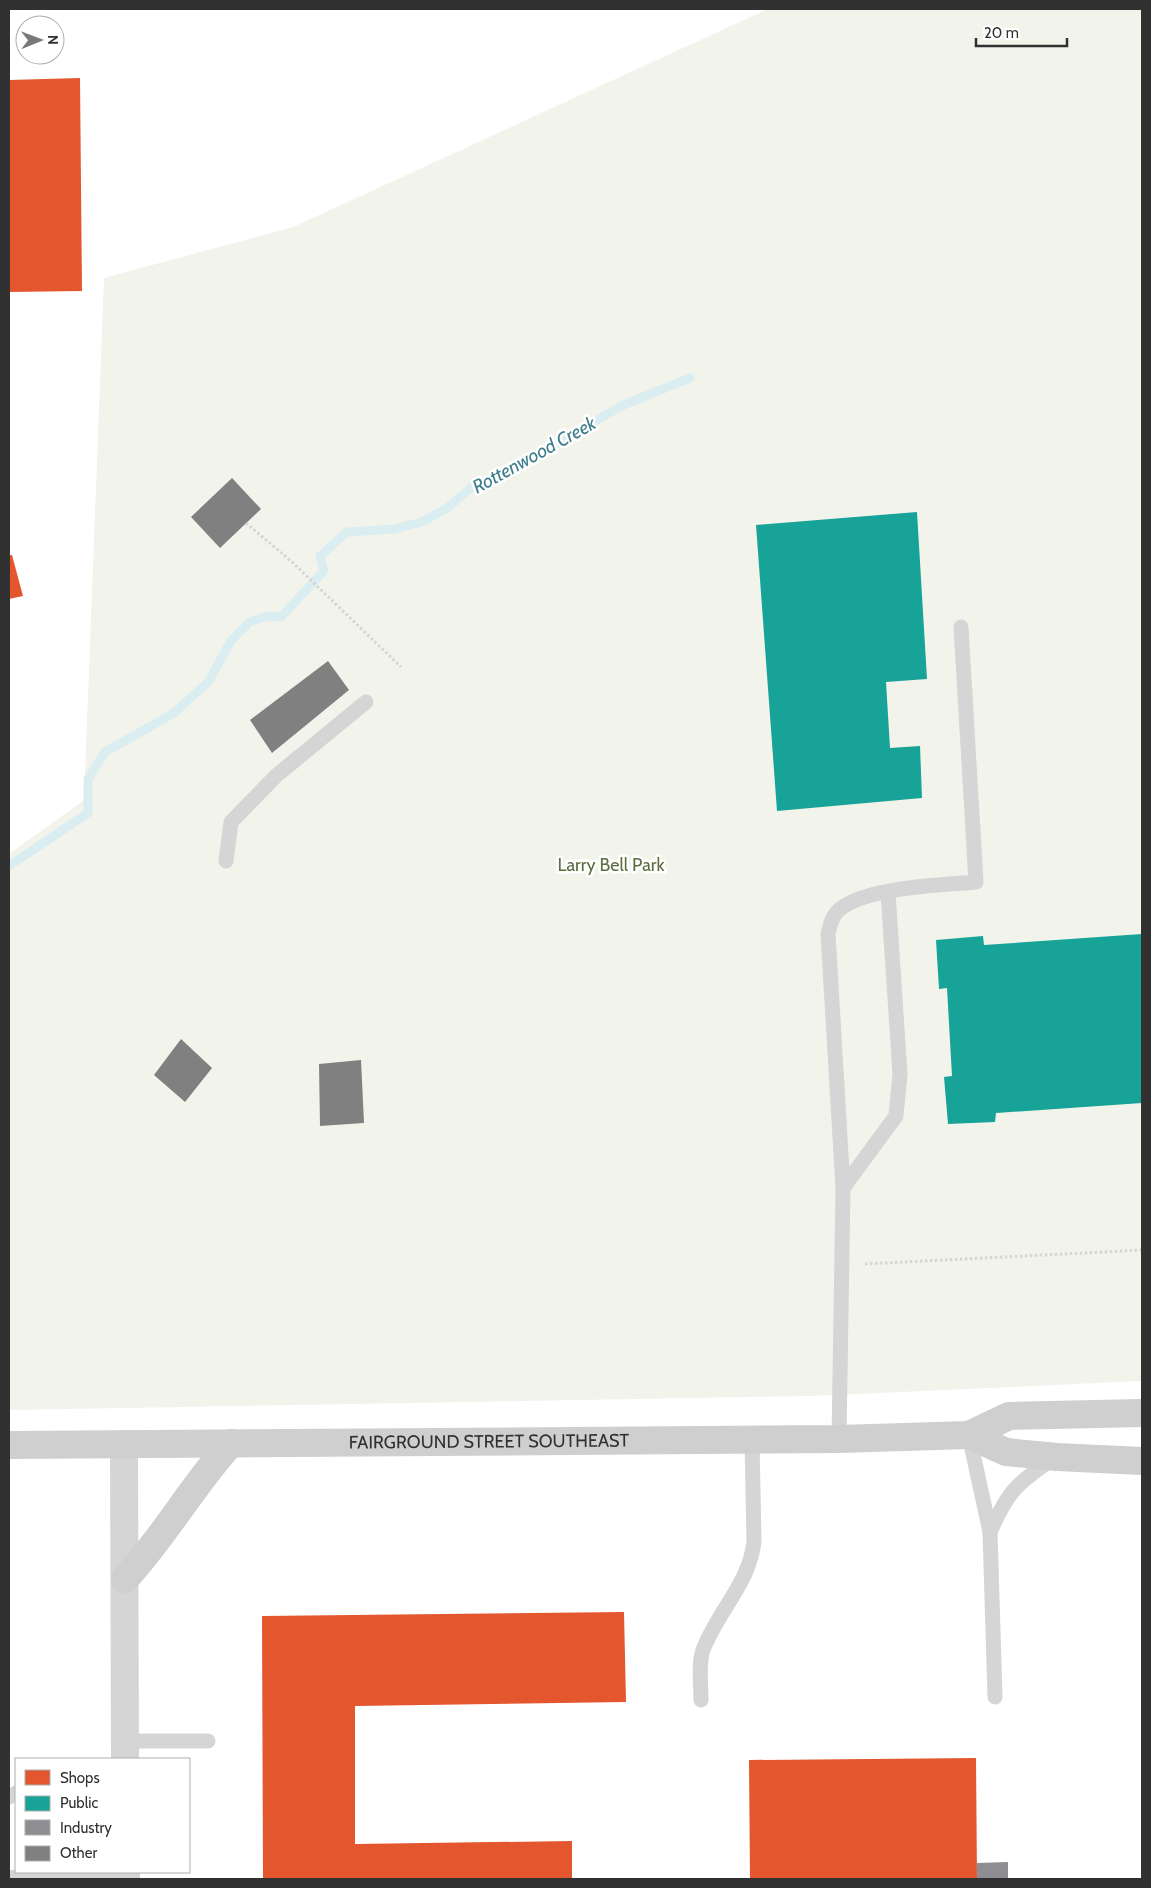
<svg xmlns="http://www.w3.org/2000/svg" width="1151" height="1888" font-family="Cabin,sans-serif">
	<style>
		.green { fill: #f2f4ec }
		.shops { fill: #e4572e }
		.public { fill: #17a398 }
		.industry { fill: #8d8d92 }
		.lines { fill: none; stroke-linecap: round; stroke-linejoin: round }
		.stream { stroke: #daedf1; stroke-width: 9 }
		.building { fill: #808080 }
		.path { stroke: #d5d5d5; stroke-width: 3; stroke-dasharray: 2.5 2.5; stroke-linecap: butt }
		.service { stroke: #d5d5d5; stroke-width: 15 }
		.minor { stroke: #d5d5d5; stroke-width: 28 }
		.secondary { stroke: #cfcfcf; stroke-width: 28 }
		.labels { text-anchor: middle; dominant-baseline: central; stroke-width: 5; stroke-linejoin: round; paint-order: stroke }
		.park-label { font-size: 18px; fill: #5e6d3f; stroke: #fff }
		.street-label { font-size: 18px; fill: #313131; stroke: #fff }
		.water-label { font-size: 19px; font-style: italic; fill: #3e7d8c; stroke: #fff }
	</style>
	<rect width="100%" height="100%" fill="#fff"/>
	<polygon class="green" points="768,9 1142,9 1142,1381 812,1396 9,1410 9,854 84,800 104,278 293,227"/>
	<g class="shops">
		<polygon points="80,78 82,291 9,292 9,80"/>
		<polygon points="9,555 12,555 23,596 9,599"/>
		<polygon points="624,1612 626,1702 355,1706 355,1844 572,1841 572,1879 263,1879 262,1616"/>
		<polygon points="976,1758 977,1879 750,1879 749,1760"/>
	</g>
	<g class="public">
		<polygon points="917,512 927,679 886,682 890,748 920,746 922,798 777,811 756,525"/>
		<polygon points="1142,934 1142,1103 996,1113 995,1122 948,1124 944,1077 952,1076 947,988 939,989 936,940 983,936 984,945"/>
	</g>
	<polygon class="industry" points="1008,1862 1008,1879 977,1879 977,1863"/>
	<g class="lines">
		<polyline class="stream" points="9,866 88,813 88,779 105,752 174,713 208,682 231,641 249,622 268,616 281,617 324,571 320,556 347,532 394,529 422,522 447,508 477,483 501,477 621,406 690,378"/>
	</g>
	<g class="building">
		<polygon points="232,478 261,509 220,548 191,517"/>
		<polygon points="328,661 349,690 272,753 250,720"/>
		<polygon points="181,1039 212,1068 185,1102 154,1075"/>
		<polygon points="361,1060 364,1123 320,1126 319,1064"/>
	</g>
	<g class="lines">
		<g class="path">
			<polyline points="246,523 291,561 401,667"/>
			<polyline points="865,1264 1142,1250"/>
		</g>
		<g class="service">
			<polyline points="226,861 231,822 277,775 366,702"/>
			<polyline points="843,1188 896,1116 900,1074 888,892"/>
			<polyline points="969,1435 990,1532 995,1697"/>
			<path d="M839,1439L843,1188L828,934C830,926 831,919 836,913C858,887 943,885 976,882L961,627"/>
			<path d="M990,1532C1008,1491 1017,1483 1054,1458"/>
			<path d="M701,1700C701,1684 698,1665 703,1650C717,1612 750,1583 754,1541L752,1440"/>
			<polyline points="125,1741 208,1741"/>
			<polyline points="9,1797 16,1793"/>
			<polyline points="9,1878 44,1873 126,1874"/>
		</g>
		<g class="minor">
			<polyline points="124,1444 125,1759"/>
			<polyline points="126,1872 126,1879"/>
		</g>
		<g class="secondary">
			<polyline points="969,1435 1006,1452 1057,1457 1142,1461"/>
			<path id="s1" d="M9,1445L839,1439L969,1435L1009,1416L1142,1413"/>
			<path d="M125,1579C164,1537 192,1486 231,1443"/>
		</g>
	</g>
	<g class="labels">
		<g class="park-label">
			<text x="611" y="865">Larry Bell Park</text>
		</g>
		<g class="street-label">
			<text stroke="none"><textPath href="#s1" startOffset="480">FAIRGROUND STREET SOUTHEAST</textPath></text>
		</g>
		<g class="water-label">
			<text transform="translate(534 455) rotate(-29)">Rottenwood Creek</text>
		</g>
	</g>
	<rect width="1151" height="1888" fill="none" stroke="#313131" stroke-width="20"/>
	<rect x="15" y="1758" width="175" height="115" fill="#ffffff" stroke="#adadad"/>
	<rect x="25" y="1770" width="25" height="15" fill="#e4572e" stroke="#adadad"/>
	<text x="60" y="1783" font-size="15" fill="#313131">Shops</text>
	<rect x="25" y="1796" width="25" height="15" fill="#17a398" stroke="#adadad"/>
	<text x="60" y="1808" font-size="15" fill="#313131">Public</text>
	<rect x="25" y="1820" width="25" height="15" fill="#8d8d92" stroke="#adadad"/>
	<text x="60" y="1833" font-size="15" fill="#313131">Industry</text>
	<rect x="25" y="1846" width="25" height="15" fill="#808080" stroke="#adadad"/>
	<text x="60" y="1858" font-size="15" fill="#313131">Other</text>
	<g transform="translate(40 40) rotate(89)"><circle r="24" fill="#ffffff" stroke="#adadad"/>
	<path d="M0-4L9 19L0 12L-9 19Z" fill="#797979"/>
	<text y="-8" font-size="14" font-weight="bold" text-anchor="middle" fill="#313131">N</text>
	</g>
	<path d="M976 38v8h91v-8" fill="none" stroke="#313131" stroke-width="2.5"/>
	<text x="984" y="38" font-size="15" fill="#313131" stroke="#ffffff" stroke-width="4" paint-order="stroke">20 m</text>
</svg>
